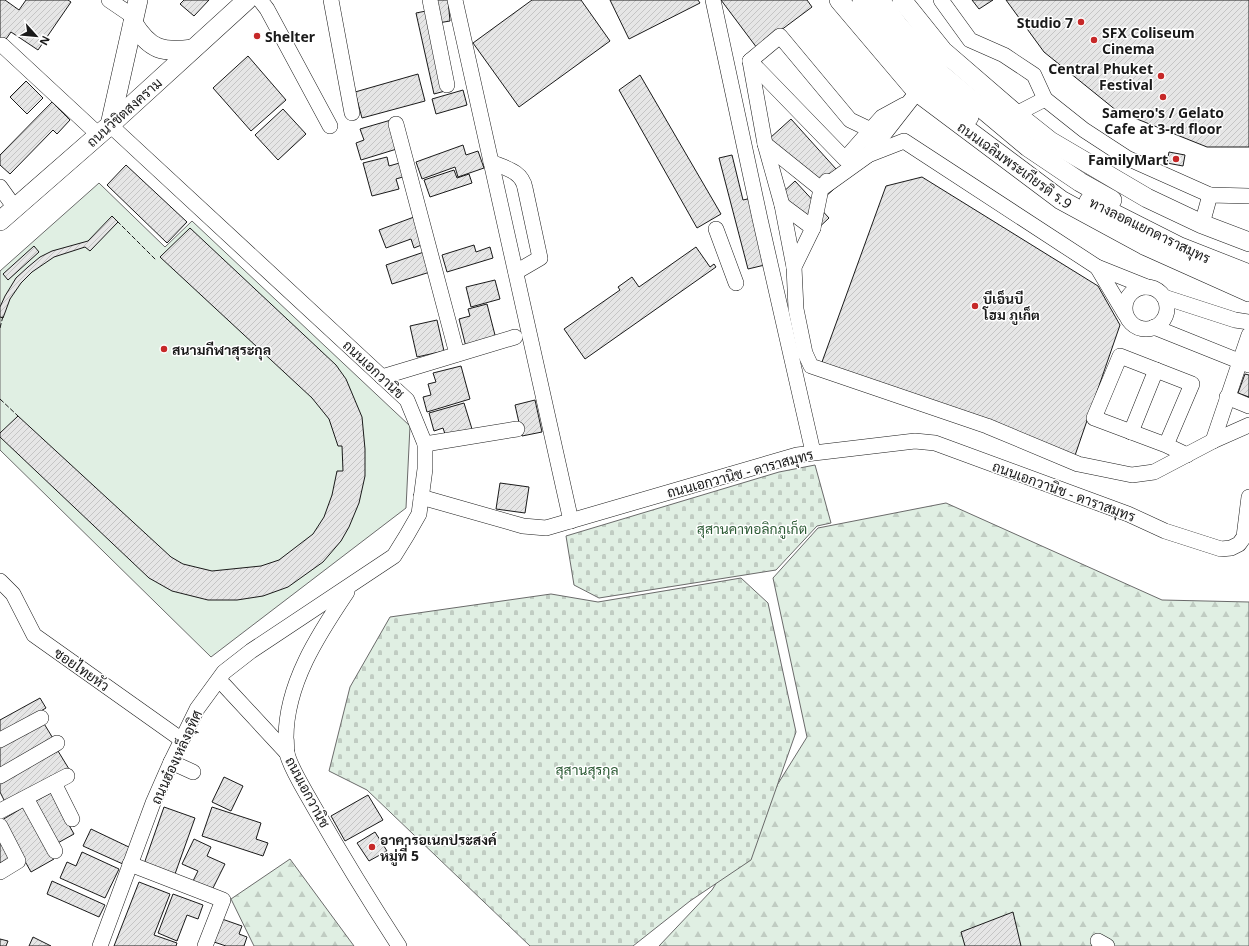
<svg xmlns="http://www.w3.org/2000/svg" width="1249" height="946" font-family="'Noto Sans',Sarabun,sans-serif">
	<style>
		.forest { fill: url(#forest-firs); stroke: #6a6a6a }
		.cemetery { fill: url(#cemetery-stones); stroke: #6a6a6a }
		.pitch { fill: #e0efe3; stroke: #6a6a6a }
		.building { fill: url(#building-hatch); stroke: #1a1a1a }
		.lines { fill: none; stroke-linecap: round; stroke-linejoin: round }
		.minor-casing { stroke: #1a1a1a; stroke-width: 16 }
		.major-casing { stroke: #1a1a1a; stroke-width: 20 }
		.minor { stroke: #fff; stroke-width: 15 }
		.major { stroke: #fff; stroke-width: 19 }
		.fence { stroke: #1a1a1a; stroke-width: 1; stroke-dasharray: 5 2; stroke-linecap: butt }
		.poi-dot { fill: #c62828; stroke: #fff; stroke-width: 1.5 }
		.labels { text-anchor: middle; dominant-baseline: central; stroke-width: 3; stroke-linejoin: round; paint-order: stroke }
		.poi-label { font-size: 14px; font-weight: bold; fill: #1a1a1a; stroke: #fff; text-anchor: start }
		.street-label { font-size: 14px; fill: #1a1a1a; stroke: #fff }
		.park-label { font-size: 14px; fill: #2b5a34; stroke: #fff }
	</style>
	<defs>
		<pattern id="forest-firs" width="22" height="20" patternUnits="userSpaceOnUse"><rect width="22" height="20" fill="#e0efe3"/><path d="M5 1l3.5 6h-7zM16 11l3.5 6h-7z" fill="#c0ccc2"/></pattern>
		<pattern id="cemetery-stones" width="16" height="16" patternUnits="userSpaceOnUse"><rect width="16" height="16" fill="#e0efe3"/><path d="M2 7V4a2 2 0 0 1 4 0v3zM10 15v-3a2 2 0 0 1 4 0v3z" fill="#c0ccc2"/></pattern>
		<pattern id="building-hatch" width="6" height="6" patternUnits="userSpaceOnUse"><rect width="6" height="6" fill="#e6e6e6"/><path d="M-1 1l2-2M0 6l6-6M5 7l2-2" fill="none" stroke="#c5c5c5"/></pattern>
	</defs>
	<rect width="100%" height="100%" fill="#fff"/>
	<g class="forest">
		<polygon points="946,503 1162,600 1249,602 1249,946 659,946 712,890 807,737 773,578 818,528"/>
		<polygon points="290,859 354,946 254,946 231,899"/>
	</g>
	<g class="cemetery">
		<polygon points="815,465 831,523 817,526 776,570 599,598 574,585 566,536 779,472"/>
		<polygon points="741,578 768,603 796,732 751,860 690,901 633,946 530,946 367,790 329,771 350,687 390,617 551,594 598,602"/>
	</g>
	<polygon class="pitch" points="99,183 165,247 192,221 410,426 406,508 211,657 0,450 0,271"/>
	<g class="building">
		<polygon points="0,0 5,0 19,10 26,0 68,0 71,2 38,50 11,32 4,42 0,39"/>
		<polygon points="184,0 209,0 194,16 180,4"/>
		<polygon points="435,0 448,0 450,21 438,23"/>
		<polygon points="532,0 581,0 610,41 519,107 473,43"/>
		<polygon points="610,0 698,0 700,3 629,39"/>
		<polygon points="721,0 807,0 812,7 757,48"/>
		<polygon points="972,0 993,0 979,9"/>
		<polygon points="1006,0 1249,0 1249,147 1207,147 1117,111 1044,52"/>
		<polygon points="426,11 445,91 434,94 416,13"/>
		<polygon points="248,56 286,100 251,131 213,88"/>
		<polygon points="418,74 425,101 362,118 355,92"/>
		<polygon points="640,75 721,214 697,228 619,90"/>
		<polygon points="26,81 43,98 27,114 10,97"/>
		<polygon points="463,90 467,105 436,114 432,99"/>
		<polygon points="52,102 70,120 57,134 53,130 10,174 0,165 0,155"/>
		<polygon points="283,109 306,134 278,160 255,135"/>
		<polygon points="791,119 845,179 824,198 770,138"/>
		<polygon points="391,120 400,148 361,160 356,143 364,140 360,129"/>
		<polygon points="463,145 466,155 478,151 484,168 458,177 455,167 422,179 416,162"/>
		<polygon points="1169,152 1185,155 1183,166 1167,163"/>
		<polygon points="732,155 743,200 752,198 769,264 748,269 719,158"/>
		<polygon points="387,157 389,166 403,162 406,176 396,179 399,189 372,196 363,163"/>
		<polygon points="126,165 187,222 167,243 107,185"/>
		<polygon points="454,170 457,178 469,174 472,183 430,197 424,180"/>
		<polygon points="922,177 1098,286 1120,325 1071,467 822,362 886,186"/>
		<polygon points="795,181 829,218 813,233 779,196"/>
		<polygon points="112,216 118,222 90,251 85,247 54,257 32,272 21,283 10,299 3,318 0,317 0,307 5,296 16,278 28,267 40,257 52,251 88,241"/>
		<polygon points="414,217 424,244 414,248 411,239 386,248 379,230"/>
		<polygon points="190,228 336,365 346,379 362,417 365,449 365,476 359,503 349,527 341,541 323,562 288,587 263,596 237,600 208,600 172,591 149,578 0,437 0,433 18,416 171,557 183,564 212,571 261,566 279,560 313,534 324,517 332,495 337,471 343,471 342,446 338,446 329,419 312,398 160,257"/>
		<polygon points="474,245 476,252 490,247 493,258 447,272 442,255"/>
		<polygon points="34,246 39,252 8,280 3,274"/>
		<polygon points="696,247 710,267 714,264 716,267 585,359 564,329 620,290 618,287 632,277 639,287"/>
		<polygon points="424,252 430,272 392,284 386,265"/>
		<polygon points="495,280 500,299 471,307 466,287"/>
		<polygon points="487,304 496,339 466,347 459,319 470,316 468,309"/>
		<polygon points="437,320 444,351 417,357 410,326"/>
		<polygon points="461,366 470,399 427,412 423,397 431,395 428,384 436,382 433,373"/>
		<polygon points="1245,374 1249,375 1249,397 1238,393"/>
		<polygon points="535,400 542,432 522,436 515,405"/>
		<polygon points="464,403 472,429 446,437 443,428 434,431 429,413"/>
		<polygon points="500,483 529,487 525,513 496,509"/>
		<polygon points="40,698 46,708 0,734 0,720"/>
		<polygon points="43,722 54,740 0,772 0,747"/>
		<polygon points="58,751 69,769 6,804 0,792 0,783"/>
		<polygon points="224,777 243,786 231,811 212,802"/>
		<polygon points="51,793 74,834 54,845 32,803"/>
		<polygon points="368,795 383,820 345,841 331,816"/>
		<polygon points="24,807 54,859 31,872 2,820"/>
		<polygon points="164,807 195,818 175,874 144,864"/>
		<polygon points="212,807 261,823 256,839 268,843 263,856 202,836"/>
		<polygon points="91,829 133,849 125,865 83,846"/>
		<polygon points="375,832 387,851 369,861 357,843"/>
		<polygon points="0,836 12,857 0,864"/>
		<polygon points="194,839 211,847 207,856 225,864 211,892 192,883 198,871 182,864"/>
		<polygon points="82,852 119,869 105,898 60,878 67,862 76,866"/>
		<polygon points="52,881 105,905 99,917 47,894"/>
		<polygon points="139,882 170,894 154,935 177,943 176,946 114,946"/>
		<polygon points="173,894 203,905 198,919 187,915 177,941 158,933"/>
		<polygon points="1013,912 1021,946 965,946 961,932"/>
		<polygon points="222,919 242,926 239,934 247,937 244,946 226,946 214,942"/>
		<polygon points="33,937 51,946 29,946"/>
		<polygon points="0,939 8,941 6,946 0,946"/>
	</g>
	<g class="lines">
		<g class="minor-casing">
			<g id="minor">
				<polyline points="109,0 134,17"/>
				<polyline points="260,0 267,9 330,126"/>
				<polyline points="331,0 352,113"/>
				<polyline points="430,0 447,85"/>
				<polyline points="455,0 571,521"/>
				<polyline points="713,0 760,219 813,452"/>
				<polyline points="941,0 970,40 1004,55 1034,75 1045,99"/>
				<polyline points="2,45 99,135"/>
				<polyline points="750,61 765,144 782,205 794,267"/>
				<polyline points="917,92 867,156 821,189 813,228 794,267 796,309 805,353 811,366 987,426 1078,464 1132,475 1154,472 1213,441 1249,335"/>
				<polyline points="1016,114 1045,99 1084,130 1127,158 1210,195"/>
				<polyline points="396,124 457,354"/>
				<polyline points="871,130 850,120 780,36 750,61 845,159 882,117 904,105"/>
				<polyline points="765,144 821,189 827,181"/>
				<polyline points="868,155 904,141 1097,267 1147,287"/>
				<path d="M491,162C505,168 522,171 525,188L540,258L516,272"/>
				<polyline points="0,187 15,208"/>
				<polyline points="782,205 813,228"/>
				<polyline points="1202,224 1210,195 1249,196"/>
				<polyline points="716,229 736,283"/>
				<polyline points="1097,267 1125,314"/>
				<circle cx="1146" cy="308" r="21"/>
				<polyline points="1164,297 1235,320 1249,322"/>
				<polyline points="1154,327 1249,365"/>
				<polyline points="382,377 515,337"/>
				<polyline points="1227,397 1249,406"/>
				<polyline points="1131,432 1156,370"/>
				<polyline points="1213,441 1249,425"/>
				<polyline points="425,444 517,429"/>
				<polyline points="1166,445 1192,384 1120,356 1094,418 1166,445 1187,455"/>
				<polyline points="421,497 523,526 546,528 797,455 915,441 935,443 1128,514 1165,531 1221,549 1231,548 1239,544 1244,537 1249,497"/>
				<polyline points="0,581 13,594 34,635 182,740"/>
				<path d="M347,592C318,635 286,684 286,738C287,742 286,748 287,753C290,768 306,792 314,807C341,854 369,900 399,946"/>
				<polyline points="224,685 287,753"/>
				<polyline points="0,740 41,718"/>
				<polyline points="171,762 193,772"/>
				<polyline points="0,776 57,743"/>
				<polyline points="54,783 72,819"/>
				<polyline points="26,798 55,851"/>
				<polyline points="0,811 67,776"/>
				<polyline points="0,826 18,861 0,872"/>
				<polyline points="130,864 223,900 205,946"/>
				<polyline points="1098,941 1107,946"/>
				<polyline points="100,946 153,803 171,762 197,709 224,672 251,651 394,556 407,535 419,514 425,469 425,444 407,400 110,125"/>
			</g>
		</g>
		<g class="major-casing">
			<g id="major">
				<polyline points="839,0 917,92 1061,200 1144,245 1249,292"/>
				<polyline points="862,0 930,84 969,117"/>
				<polyline points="880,0 898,25 942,75 1028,147 1080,182 1112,200"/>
				<polyline points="902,0 943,51 1016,114 1050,141 1147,198 1202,224 1249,242"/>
				<path d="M133,23C150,50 162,53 193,49"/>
				<polyline points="110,125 138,0"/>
				<polyline points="1089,201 1178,246 1249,274"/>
				<polyline points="0,221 110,125 247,0"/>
			</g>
		</g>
		<use href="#minor" class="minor"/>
		<use href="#major" class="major"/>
		<g class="fence">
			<polyline points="117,223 118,222 156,260"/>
			<polyline points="0,328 3,316"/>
			<polyline points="0,399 18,416"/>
		</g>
	</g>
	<g class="poi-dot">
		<circle cx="1081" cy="22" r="4"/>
		<circle cx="257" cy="36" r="4"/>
		<circle cx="1094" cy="40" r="4"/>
		<circle cx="1161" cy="76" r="4"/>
		<circle cx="1163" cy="97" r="4"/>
		<circle cx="1176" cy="159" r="4"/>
		<circle cx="975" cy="306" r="4"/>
		<circle cx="164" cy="349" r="4"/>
		<circle cx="372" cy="847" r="4"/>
	</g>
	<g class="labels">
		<g class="poi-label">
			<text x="1073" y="22" text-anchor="end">Studio 7</text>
			<text x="1102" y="32">SFX Coliseum<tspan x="1102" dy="16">Cinema</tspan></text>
			<text x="265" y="36">Shelter</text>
			<text x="1153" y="68" text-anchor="end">Central Phuket<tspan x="1153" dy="16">Festival</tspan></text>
			<text x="1163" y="112" text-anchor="middle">Samero's / Gelato<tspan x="1163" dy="16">Cafe at 3-rd floor</tspan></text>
			<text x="1168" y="159" text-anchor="end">FamilyMart</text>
			<text x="983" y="298">บีเอ็นบี<tspan x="983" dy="16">โฮม ภูเก็ต</tspan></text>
			<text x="172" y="349">สนามกีฬาสุระกุล</text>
			<text x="380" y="839">อาคารอเนกประสงค์<tspan x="380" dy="16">หมู่ที่ 5</tspan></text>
		</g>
		<g class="street-label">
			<text transform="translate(124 112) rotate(-42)">ถนนวิชิตสงคราม</text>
			<text transform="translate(1015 165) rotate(36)">ถนนเฉลิมพระเกียรติ ร.9</text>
			<text transform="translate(1150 230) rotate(26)">ทางลอดแยกดาราสมุทร</text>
			<text transform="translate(374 369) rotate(43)">ถนนเอกวานิช</text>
			<text transform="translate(740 473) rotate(-15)">ถนนเอกวานิช - ดาราสมุทร</text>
			<text transform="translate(1064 491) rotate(20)">ถนนเอกวานิช - ดาราสมุทร</text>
			<text transform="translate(82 669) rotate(35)">ซอยไทยหัว</text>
			<text transform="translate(176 757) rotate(-65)">ถนนฮ๋องเหล็งอุทิศ</text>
			<text transform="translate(308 792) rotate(62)">ถนนเอกวานิช</text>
		</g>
		<g class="park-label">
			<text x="752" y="528">สุสานคาทอลิกภูเก็ต</text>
			<text x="587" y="769">สุสานสุรกุล</text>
		</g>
	</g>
	<g transform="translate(36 36) rotate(117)" stroke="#ffffff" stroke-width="3" paint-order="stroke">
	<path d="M0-3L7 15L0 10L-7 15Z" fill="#1a1a1a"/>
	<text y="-6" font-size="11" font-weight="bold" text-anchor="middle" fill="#1a1a1a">N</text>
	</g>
</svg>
